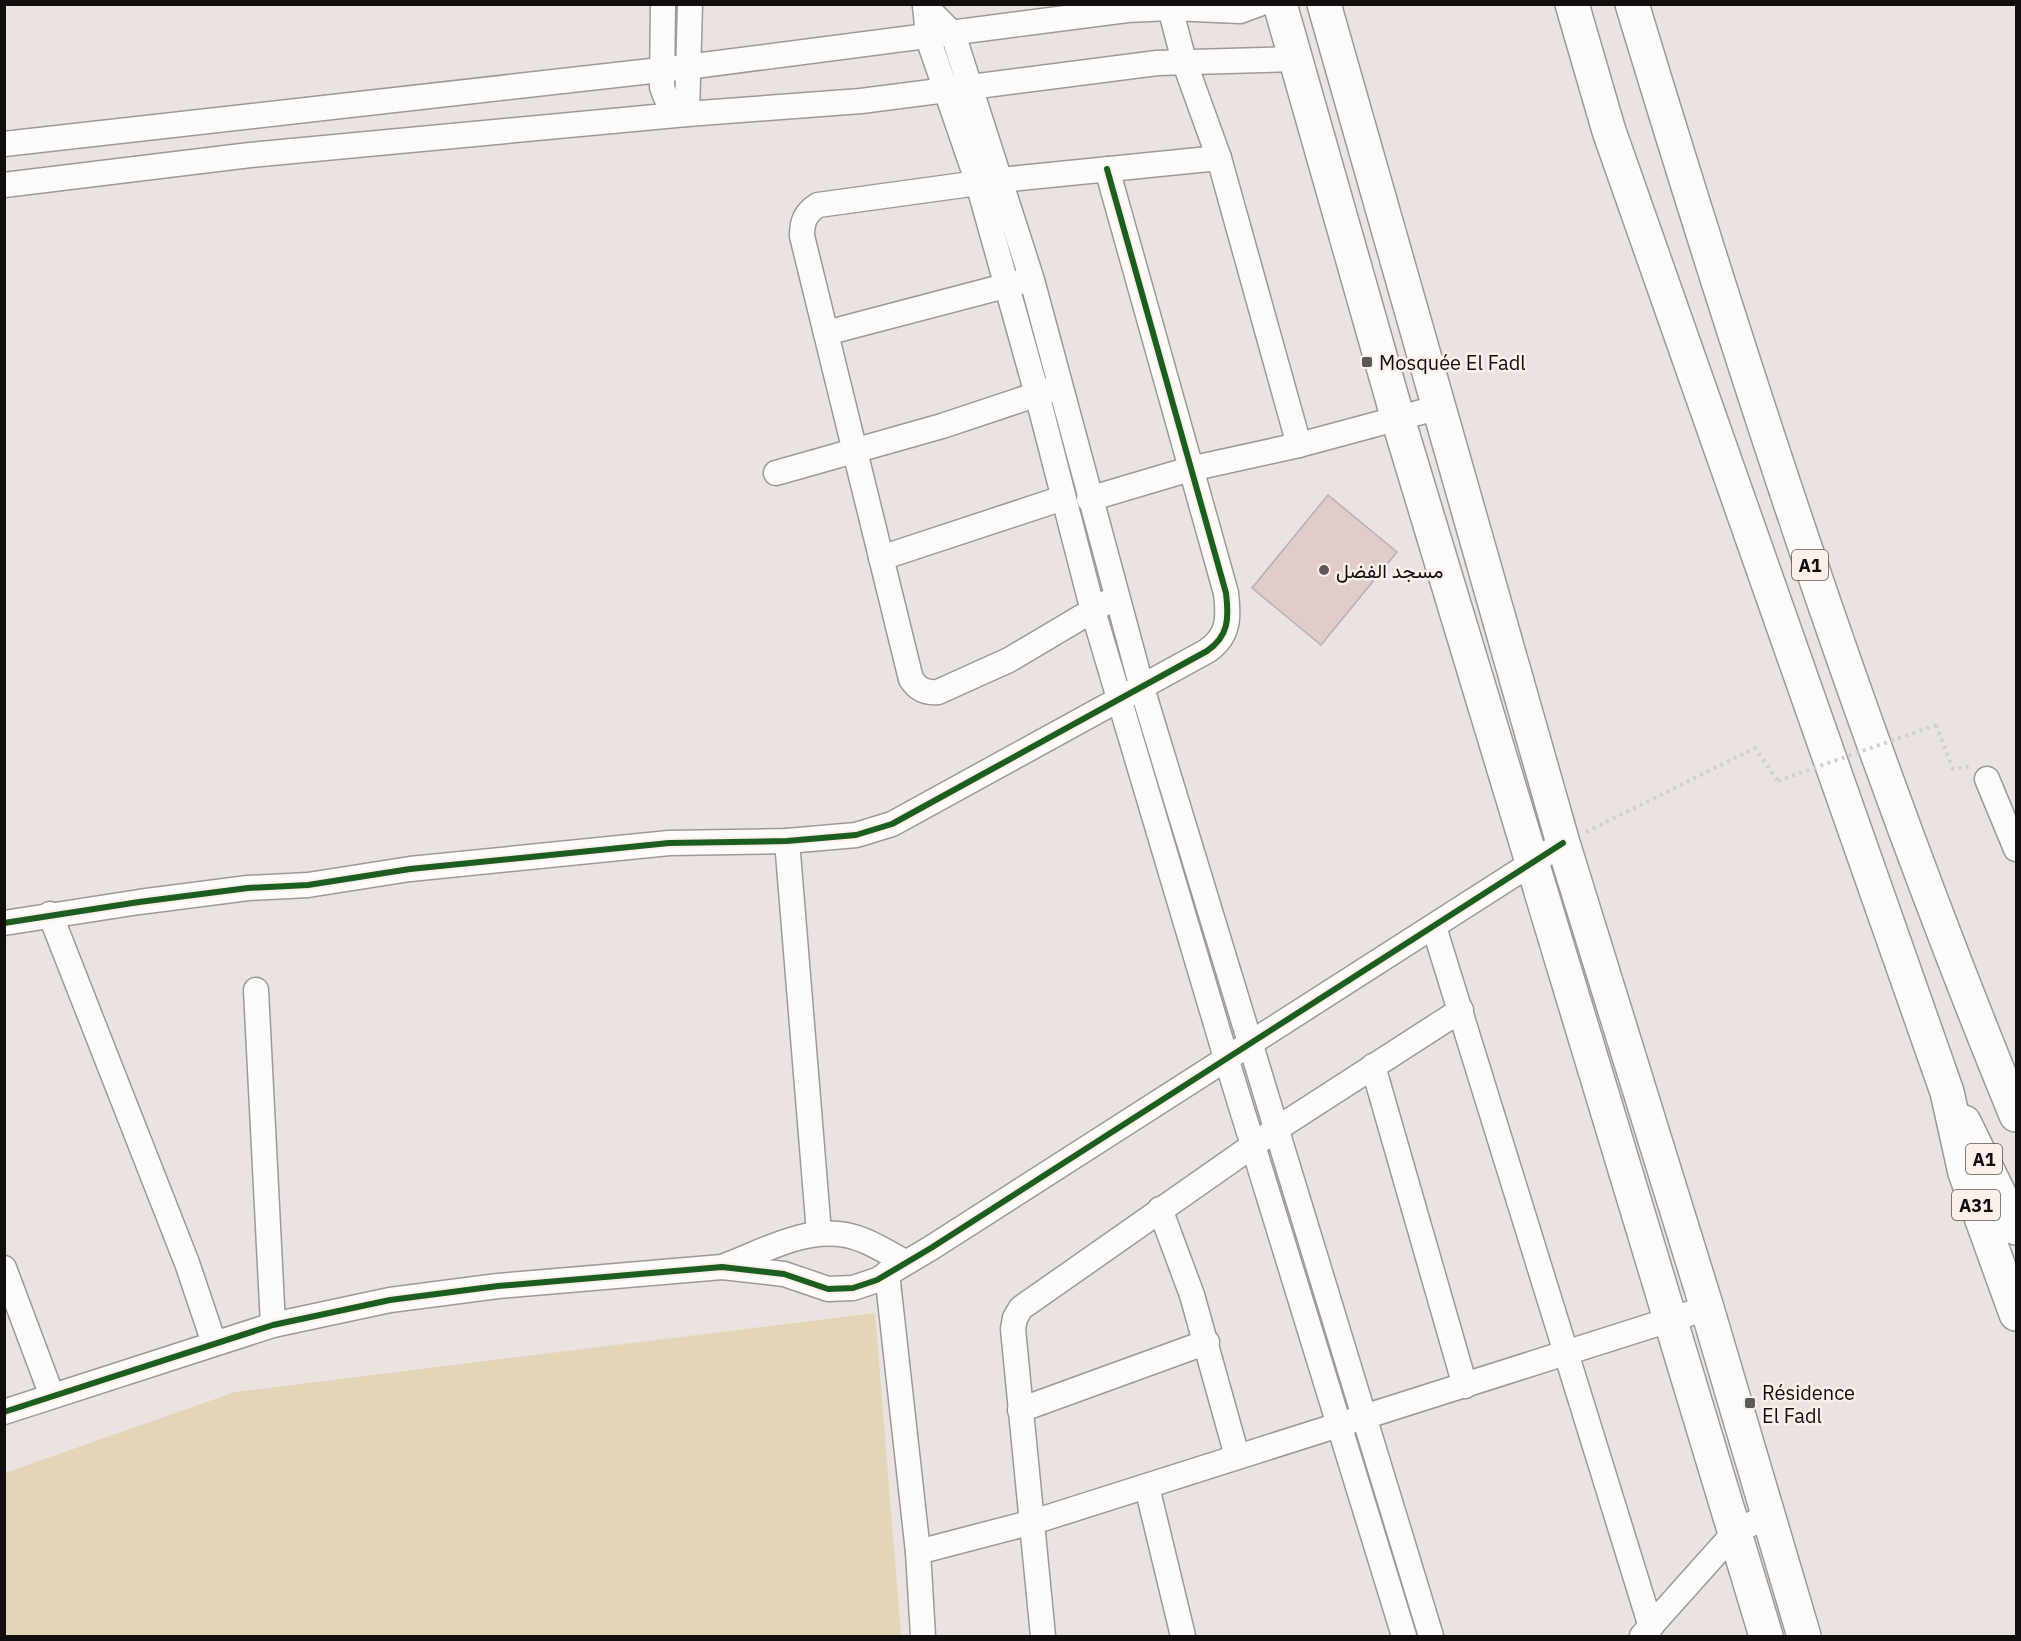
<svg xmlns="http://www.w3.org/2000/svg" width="2021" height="1641" font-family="'IBM Plex Sans',Vazirmatn,sans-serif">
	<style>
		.green { fill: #e2d5b8 }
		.building { fill: #e0ccca; stroke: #b6b1af; stroke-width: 1.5 }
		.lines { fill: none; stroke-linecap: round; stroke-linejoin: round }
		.street-casing { stroke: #9e9997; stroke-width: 27 }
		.secondary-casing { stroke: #9e9997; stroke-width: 36 }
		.highway-casing { stroke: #9e9997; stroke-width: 36 }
		.path { stroke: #d2d0cf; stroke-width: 4; stroke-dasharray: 3 4.5; stroke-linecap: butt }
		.street { stroke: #fcfbfa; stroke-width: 24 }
		.secondary { stroke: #fcfbfa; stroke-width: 33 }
		.highway { stroke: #fcfbfa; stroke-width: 33 }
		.path-bridge { stroke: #d2d0cf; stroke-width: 4; stroke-dasharray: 3 4.5; stroke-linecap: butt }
		.cycleway-casing { stroke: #fbefea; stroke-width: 10 }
		.cycleway { stroke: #1b5e20; stroke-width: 6 }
		.poi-dot { fill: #5e5957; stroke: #fbefea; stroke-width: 2 }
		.labels { text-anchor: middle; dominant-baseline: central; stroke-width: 5; stroke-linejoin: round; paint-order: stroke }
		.shield { fill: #fbefea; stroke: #58524f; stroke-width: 1.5 }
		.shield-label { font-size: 18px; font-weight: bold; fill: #120e0d }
		.poi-label { font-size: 20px; fill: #120e0d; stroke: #fbefea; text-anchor: start }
	</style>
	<rect width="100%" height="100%" fill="#eae3e0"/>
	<polygon class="green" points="875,1313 901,1636 5,1636 5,1473 235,1392"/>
	<polygon class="building" points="1328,495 1397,552 1321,645 1252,588"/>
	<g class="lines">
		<g class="street-casing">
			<g id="street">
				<path d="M663,4L662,87C666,100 672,112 687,114L690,4"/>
				<polyline points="925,4 928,38 978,183 1037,394 1093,611 1227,1061 1404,1636"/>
				<polyline points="1169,4 1184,61 1219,158 1299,445"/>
				<polyline points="925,6 953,34 1032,280 1142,688 1431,1636"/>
				<polyline points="4,144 687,67 1127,10 1170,8 1240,11 1259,4"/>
				<polyline points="4,185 250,155 687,114 861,101 1157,63 1295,59"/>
				<polyline points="826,333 1024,281"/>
				<polyline points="776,473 942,426 1053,389"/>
				<polyline points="1089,499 1190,469 1299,445 1440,407"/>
				<polyline points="881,558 1063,498"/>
				<path d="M1105,603L1009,660L938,692C926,693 918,690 911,679L802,236C802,222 805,213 818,205L1000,180L1219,158"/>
				<polyline points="1987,779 2016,849"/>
				<polyline points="787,841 819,1233"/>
				<polyline points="50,914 187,1263 214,1343"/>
				<path d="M4,923L139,902L248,888L308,885L410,869L669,843L787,841L856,835L892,824L1207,651C1229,636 1229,618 1226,593L1107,169"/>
				<polyline points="1434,927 1651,1627"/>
				<polyline points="256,990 273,1325"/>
				<polyline points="1373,1066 1465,1386"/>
				<polyline points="1160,1209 1192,1295 1237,1456"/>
				<path d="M727,1265C764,1251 805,1227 846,1235C867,1239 886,1252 905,1262"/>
				<polyline points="4,1268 52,1396"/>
				<polyline points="887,1273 918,1552 923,1636"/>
				<polyline points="1020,1410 1207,1342"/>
				<polyline points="4,1412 273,1325 390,1300 498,1286 722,1267 784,1274 828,1289 853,1288 877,1280 931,1248 1563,843"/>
				<polyline points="1147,1487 1183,1636"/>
				<polyline points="918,1552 1033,1522 1707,1308"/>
				<polyline points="1043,1636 1013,1329 1015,1318 1021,1308 1275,1130 1461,1010"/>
				<polyline points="1642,1636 1735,1532 1769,1515"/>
			</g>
		</g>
		<g class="secondary-casing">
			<g id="secondary">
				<polyline points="1280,4 1398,419 1766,1636"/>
				<polyline points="1324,4 1563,843 1707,1308 1804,1636"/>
			</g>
		</g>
		<g class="highway-casing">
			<g id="highway">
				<polyline points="1572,4 1609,131 1947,1092 1965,1173 2016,1314"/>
				<path d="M1632,4C1746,380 1867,752 2016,1115"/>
				<polyline points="1964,1122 2016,1228"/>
			</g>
		</g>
		<g class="path">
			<polyline points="1936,725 1953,769 1971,766"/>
			<polyline points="1586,832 1755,748 1778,781"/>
		</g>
		<use href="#street" class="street"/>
		<use href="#secondary" class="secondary"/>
		<use href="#highway" class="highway"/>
		<polyline class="path-bridge" points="1778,781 1936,725"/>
		<g class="cycleway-casing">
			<g id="cycleway">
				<path d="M4,923L139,902L248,888L308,885L410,869L669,843L787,841L856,835L892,824L1207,651C1229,636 1229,618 1226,593L1107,169"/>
				<polyline points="4,1412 273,1325 390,1300 498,1286 722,1267 784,1274 828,1289 853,1288 877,1280 931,1248 1563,843"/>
			</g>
		</g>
		<use href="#cycleway" class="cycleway"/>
	</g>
	<g class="poi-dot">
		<rect x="1361" y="356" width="12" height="12" rx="3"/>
		<circle cx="1324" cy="570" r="6"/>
		<rect x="1744" y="1397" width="12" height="12" rx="3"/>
	</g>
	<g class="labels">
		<g class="shield">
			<rect x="1792" y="550" width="36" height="30" rx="4.5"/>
			<rect x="1966" y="1144" width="36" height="30" rx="4.5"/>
			<rect x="1952" y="1190" width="48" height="30" rx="4.5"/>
		</g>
		<g class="shield-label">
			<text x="1810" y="565">A1</text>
			<text x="1984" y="1159">A1</text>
			<text x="1976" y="1205">A31</text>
		</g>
		<g class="poi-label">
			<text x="1379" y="362">Mosquée El Fadl</text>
			<text x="1336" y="570">مسجد الفضل</text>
			<text x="1762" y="1392">Résidence<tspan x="1762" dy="23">El Fadl</tspan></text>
		</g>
	</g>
	<rect width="2021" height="1641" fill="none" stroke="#120e0d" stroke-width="12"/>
</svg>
